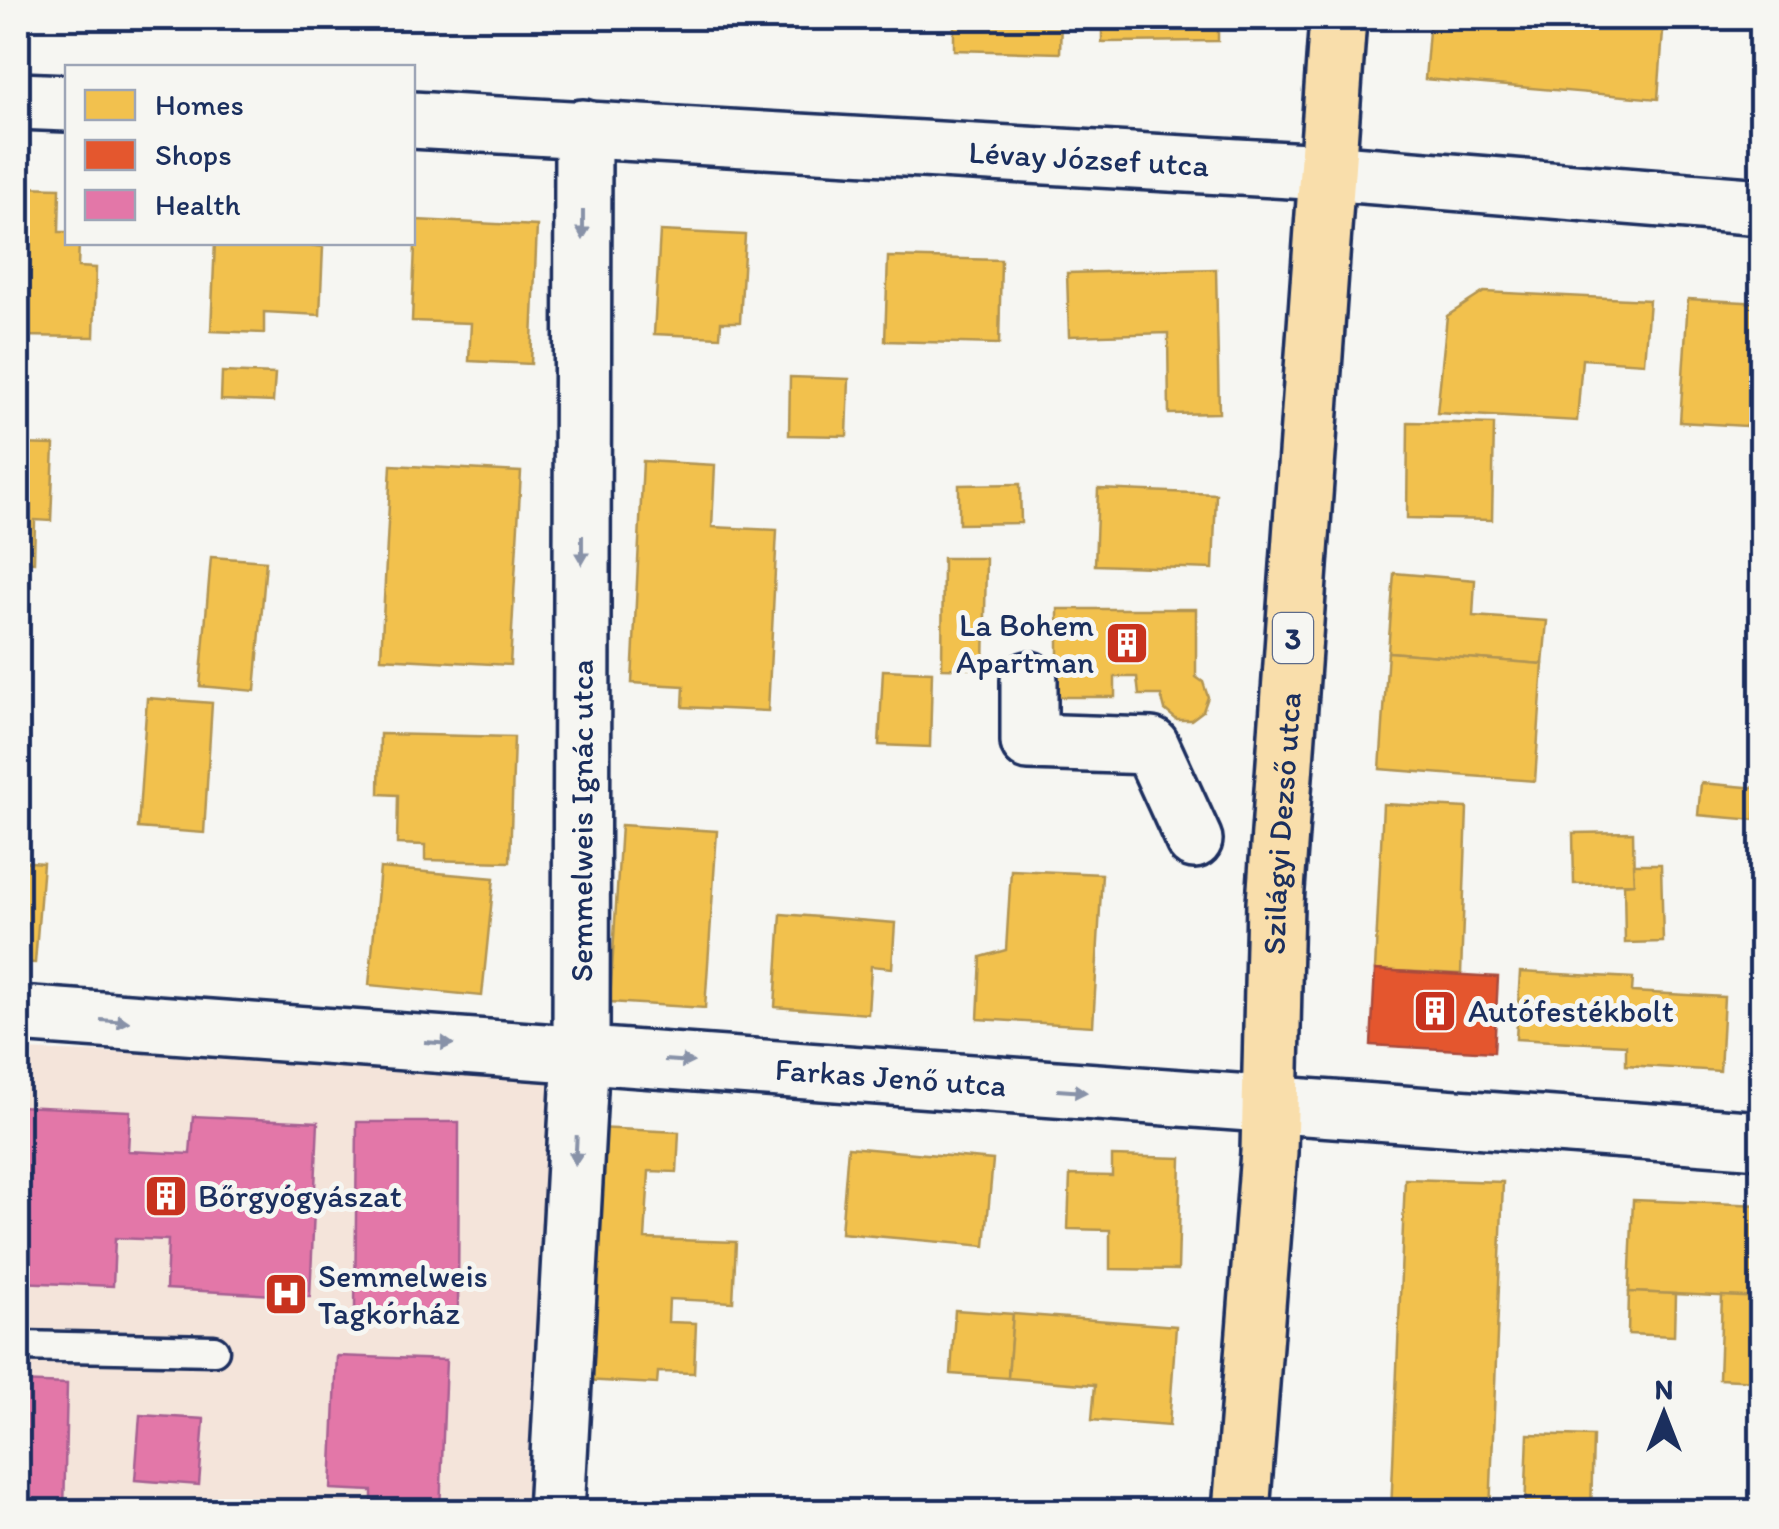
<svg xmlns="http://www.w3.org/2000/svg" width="1779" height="1529" font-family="Itim,sans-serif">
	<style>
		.built { fill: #f4e4da }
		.homes { fill: #f2c14e; stroke: #b29553; stroke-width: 2.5 }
		.shops { fill: #e4572e; stroke: #a84b3c; stroke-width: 2.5 }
		.health { fill: #e377a8; stroke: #a76192; stroke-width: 2.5 }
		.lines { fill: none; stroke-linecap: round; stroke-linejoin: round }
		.service-casing { stroke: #1b2f5e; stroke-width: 35 }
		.minor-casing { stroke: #1b2f5e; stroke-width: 62 }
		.primary-casing { stroke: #1b2f5e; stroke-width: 62 }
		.service { stroke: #f6f6f2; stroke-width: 28 }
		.minor { stroke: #f6f6f2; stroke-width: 55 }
		.primary { stroke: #f9deab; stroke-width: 55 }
		.oneway { fill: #8892a8 }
		.labels { text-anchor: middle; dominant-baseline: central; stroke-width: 10; stroke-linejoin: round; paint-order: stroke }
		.shield { fill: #f6f6f2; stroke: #5d6b8a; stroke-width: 2.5 }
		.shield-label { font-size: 30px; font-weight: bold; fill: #1b2f5e }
		.street-label { font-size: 32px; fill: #1b2f5e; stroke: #f6f6f2 }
		.poi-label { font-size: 32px; fill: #1b2f5e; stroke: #f6f6f2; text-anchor: start }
	</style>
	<rect width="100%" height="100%" fill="#f6f6f2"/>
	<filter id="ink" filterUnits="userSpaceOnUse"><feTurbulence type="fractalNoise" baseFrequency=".01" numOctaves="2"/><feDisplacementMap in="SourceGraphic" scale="20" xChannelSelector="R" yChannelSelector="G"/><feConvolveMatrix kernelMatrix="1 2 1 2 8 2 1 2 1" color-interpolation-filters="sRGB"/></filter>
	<g filter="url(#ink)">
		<polygon class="built" points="18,1050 470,1062 568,1076 540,1511 18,1512"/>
		<g class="homes">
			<polygon points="568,18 702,18 702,28 568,22"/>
			<polygon points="739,18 827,18 827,22 739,21"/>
			<polygon points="954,18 1061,18 1060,53 954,50"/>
			<polygon points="1102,18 1218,18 1218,41 1102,42"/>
			<polygon points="1430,18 1664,18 1658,99 1425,79"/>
			<polygon points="18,187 60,188 59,232 68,232 68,242 79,242 78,267 96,268 94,337 18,336"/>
			<polygon points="416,220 537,226 531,364 469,361 471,323 412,321"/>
			<polygon points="660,231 745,235 740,322 721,322 720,337 654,334"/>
			<polygon points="215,242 285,242 323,247 320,315 264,312 264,333 211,331"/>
			<polygon points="888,257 1001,260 999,344 885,341"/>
			<polygon points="1216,269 1219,413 1169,414 1168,333 1069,336 1067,273"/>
			<polygon points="1484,292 1649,300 1644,363 1582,359 1577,421 1437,413 1447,316"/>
			<polygon points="1688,299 1762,303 1762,427 1680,422"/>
			<polygon points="222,372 275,374 273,402 221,400"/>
			<polygon points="790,377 849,379 847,436 789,435"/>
			<polygon points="1408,422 1494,424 1492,520 1407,518"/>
			<polygon points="18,444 54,445 51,521 35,520 34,562 18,561"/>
			<polygon points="643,461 715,465 712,527 777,530 768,711 683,707 684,686 632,683"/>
			<polygon points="391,465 521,472 510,665 381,658"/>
			<polygon points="1020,484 1021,523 959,524 959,485"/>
			<polygon points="1098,489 1216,494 1213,569 1095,565"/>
			<polygon points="211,557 266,561 255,691 200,686"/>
			<polygon points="943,558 986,558 984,669 942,668"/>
			<polygon points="1394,573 1475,580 1473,616 1547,621 1543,664 1388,652"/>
			<polygon points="1058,609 1196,609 1196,677 1203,682 1208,697 1203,711 1191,720 1177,720 1165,710 1161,695 1139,695 1137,677 1115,677 1115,697 1058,697"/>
			<polygon points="1388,652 1543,664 1535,781 1380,769"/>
			<polygon points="883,670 932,672 930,747 879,745"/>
			<polygon points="147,698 212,703 204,833 138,828"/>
			<polygon points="380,734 514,737 510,862 425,860 425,845 397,844 398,795 379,794"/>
			<polygon points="1701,783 1757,788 1755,820 1698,815"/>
			<polygon points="1383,804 1467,808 1461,974 1375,970"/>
			<polygon points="621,825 717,831 705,1008 610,1002"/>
			<polygon points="1633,832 1634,883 1574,884 1573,833"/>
			<polygon points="18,861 43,863 35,963 18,962"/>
			<polygon points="1633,864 1661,864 1663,942 1625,943 1624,884 1634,883"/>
			<polygon points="380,868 494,878 482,996 369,985"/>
			<polygon points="1011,870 1102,874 1093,1026 978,1019 981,957 1006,950"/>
			<polygon points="781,914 895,923 892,968 871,966 868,1014 775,1007"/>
			<polygon points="1520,972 1633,978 1632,992 1724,997 1720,1071 1626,1065 1626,1045 1516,1039"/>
			<polygon points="596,1128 679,1132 677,1172 649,1171 645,1239 736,1242 733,1302 669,1299 668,1322 696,1323 694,1373 658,1372 657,1384 584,1380"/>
			<polygon points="848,1147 993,1160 985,1246 841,1233"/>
			<polygon points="1112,1156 1181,1158 1178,1270 1110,1269 1110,1230 1068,1229 1070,1175 1112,1176"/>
			<polygon points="1405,1179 1503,1182 1490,1512 1391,1512"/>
			<polygon points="1633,1200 1762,1205 1762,1298 1629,1292"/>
			<polygon points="1629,1292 1675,1294 1674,1336 1628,1334"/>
			<polygon points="1722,1296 1762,1298 1759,1381 1719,1379"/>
			<polygon points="955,1310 1013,1314 1008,1378 951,1374"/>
			<polygon points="1013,1314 1176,1326 1169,1426 1092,1420 1095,1385 1008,1378"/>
			<polygon points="1528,1434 1593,1436 1591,1512 1525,1512"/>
		</g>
		<polygon class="shops" points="1375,970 1498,977 1494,1052 1371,1045"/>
		<g class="health">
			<polygon points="18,1106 130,1111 128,1151 190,1154 193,1116 318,1122 310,1297 166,1289 168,1240 115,1238 113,1286 18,1282"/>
			<polygon points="357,1122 459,1122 458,1311 355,1311"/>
			<polygon points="337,1356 446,1360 440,1512 372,1512 372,1491 331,1489"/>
			<polygon points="18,1382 67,1384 64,1512 18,1512"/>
			<polygon points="140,1415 204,1419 199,1485 135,1480"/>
		</g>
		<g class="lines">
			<g class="service-casing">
				<polyline id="service" points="18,1346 214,1350"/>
			</g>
			<g class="minor-casing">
				<g id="minor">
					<polyline points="18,101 68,103"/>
					<path id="s1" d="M412,120L1326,172L1762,207"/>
					<polyline points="1029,680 1029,742 1151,746 1194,840"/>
					<path id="s2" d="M18,1014L1762,1140"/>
					<path id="s3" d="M556,1512L581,1053L583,128"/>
				</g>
			</g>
			<g class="primary-casing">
				<g id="primary">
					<path id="s4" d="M1241,1512L1269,1152L1275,903L1338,18"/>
				</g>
			</g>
			<use href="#service" class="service"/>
			<use href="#minor" class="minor"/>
			<use href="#primary" class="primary"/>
		</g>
		<defs><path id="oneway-solid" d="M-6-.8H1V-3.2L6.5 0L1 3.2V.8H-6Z" transform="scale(2.5)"/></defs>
		<g class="oneway">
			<use href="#oneway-solid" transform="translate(583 225) rotate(90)"/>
			<use href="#oneway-solid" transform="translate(582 550) rotate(90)"/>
			<use href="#oneway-solid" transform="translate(115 1021) rotate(4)"/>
			<use href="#oneway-solid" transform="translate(439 1043) rotate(4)"/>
			<use href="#oneway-solid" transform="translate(679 1061) rotate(4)"/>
			<use href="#oneway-solid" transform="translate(1072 1091) rotate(4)"/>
			<use href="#oneway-solid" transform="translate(576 1150) rotate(93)"/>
		</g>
	</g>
	<defs>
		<g id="building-square" transform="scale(2.25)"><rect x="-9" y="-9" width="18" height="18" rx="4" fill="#c8321e" stroke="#f6f6f2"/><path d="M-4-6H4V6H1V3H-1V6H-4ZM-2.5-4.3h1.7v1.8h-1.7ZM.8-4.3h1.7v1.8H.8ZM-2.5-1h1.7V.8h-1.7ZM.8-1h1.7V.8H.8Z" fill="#fff"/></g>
		<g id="hospital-square" transform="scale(2.25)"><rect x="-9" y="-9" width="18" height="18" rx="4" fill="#c8321e" stroke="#f6f6f2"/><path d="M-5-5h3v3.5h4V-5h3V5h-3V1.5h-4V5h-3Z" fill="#fff"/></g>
	</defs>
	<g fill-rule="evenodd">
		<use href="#building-square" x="1127" y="643"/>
		<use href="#building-square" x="1435" y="1011"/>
		<use href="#building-square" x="166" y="1196"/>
		<use href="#hospital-square" x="286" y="1294"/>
	</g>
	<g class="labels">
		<rect class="shield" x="1273" y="613" width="40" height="50" rx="8"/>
		<g class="shield-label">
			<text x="1293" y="638">3</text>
		</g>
		<g class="street-label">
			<text stroke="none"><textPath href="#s1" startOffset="678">Lévay József utca</textPath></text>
			<text stroke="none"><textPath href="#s3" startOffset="692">Semmelweis Ignác utca</textPath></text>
			<text stroke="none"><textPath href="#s4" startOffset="690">Szilágyi Dezső utca</textPath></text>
			<text stroke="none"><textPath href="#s2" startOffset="875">Farkas Jenő utca</textPath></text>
		</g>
		<g class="poi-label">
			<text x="1094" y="625" text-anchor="end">La Bohem<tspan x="1094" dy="37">Apartman</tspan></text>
			<text x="1468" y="1011">Autófestékbolt</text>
			<text x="198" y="1196">Bőrgyógyászat</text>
			<text x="318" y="1276">Semmelweis<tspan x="318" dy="37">Tagkórház</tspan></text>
		</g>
	</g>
	<rect width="1779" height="1529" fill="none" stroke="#f6f6f2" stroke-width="60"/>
	<rect x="30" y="30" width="1719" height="1469" fill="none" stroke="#1b2f5e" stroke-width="4" filter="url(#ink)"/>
	<rect x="65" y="65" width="350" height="180" fill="#f6f6f2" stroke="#9ea6b7" stroke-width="2.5"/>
	<rect x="85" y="90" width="50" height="30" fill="#f2c14e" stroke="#9ea6b7" stroke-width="2.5"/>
	<text x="155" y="115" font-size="30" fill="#1b2f5e">Homes</text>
	<rect x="85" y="140" width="50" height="30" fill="#e4572e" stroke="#9ea6b7" stroke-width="2.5"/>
	<text x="155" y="165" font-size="30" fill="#1b2f5e">Shops</text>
	<rect x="85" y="190" width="50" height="30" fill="#e377a8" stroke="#9ea6b7" stroke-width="2.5"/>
	<text x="155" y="215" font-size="30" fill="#1b2f5e">Health</text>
	<g transform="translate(1664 1414)" stroke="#f6f6f2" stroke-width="8" paint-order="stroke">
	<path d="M0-8L18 38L0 25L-18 38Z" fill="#1b2f5e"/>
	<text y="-15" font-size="28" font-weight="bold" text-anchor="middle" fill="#1b2f5e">N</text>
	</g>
</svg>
